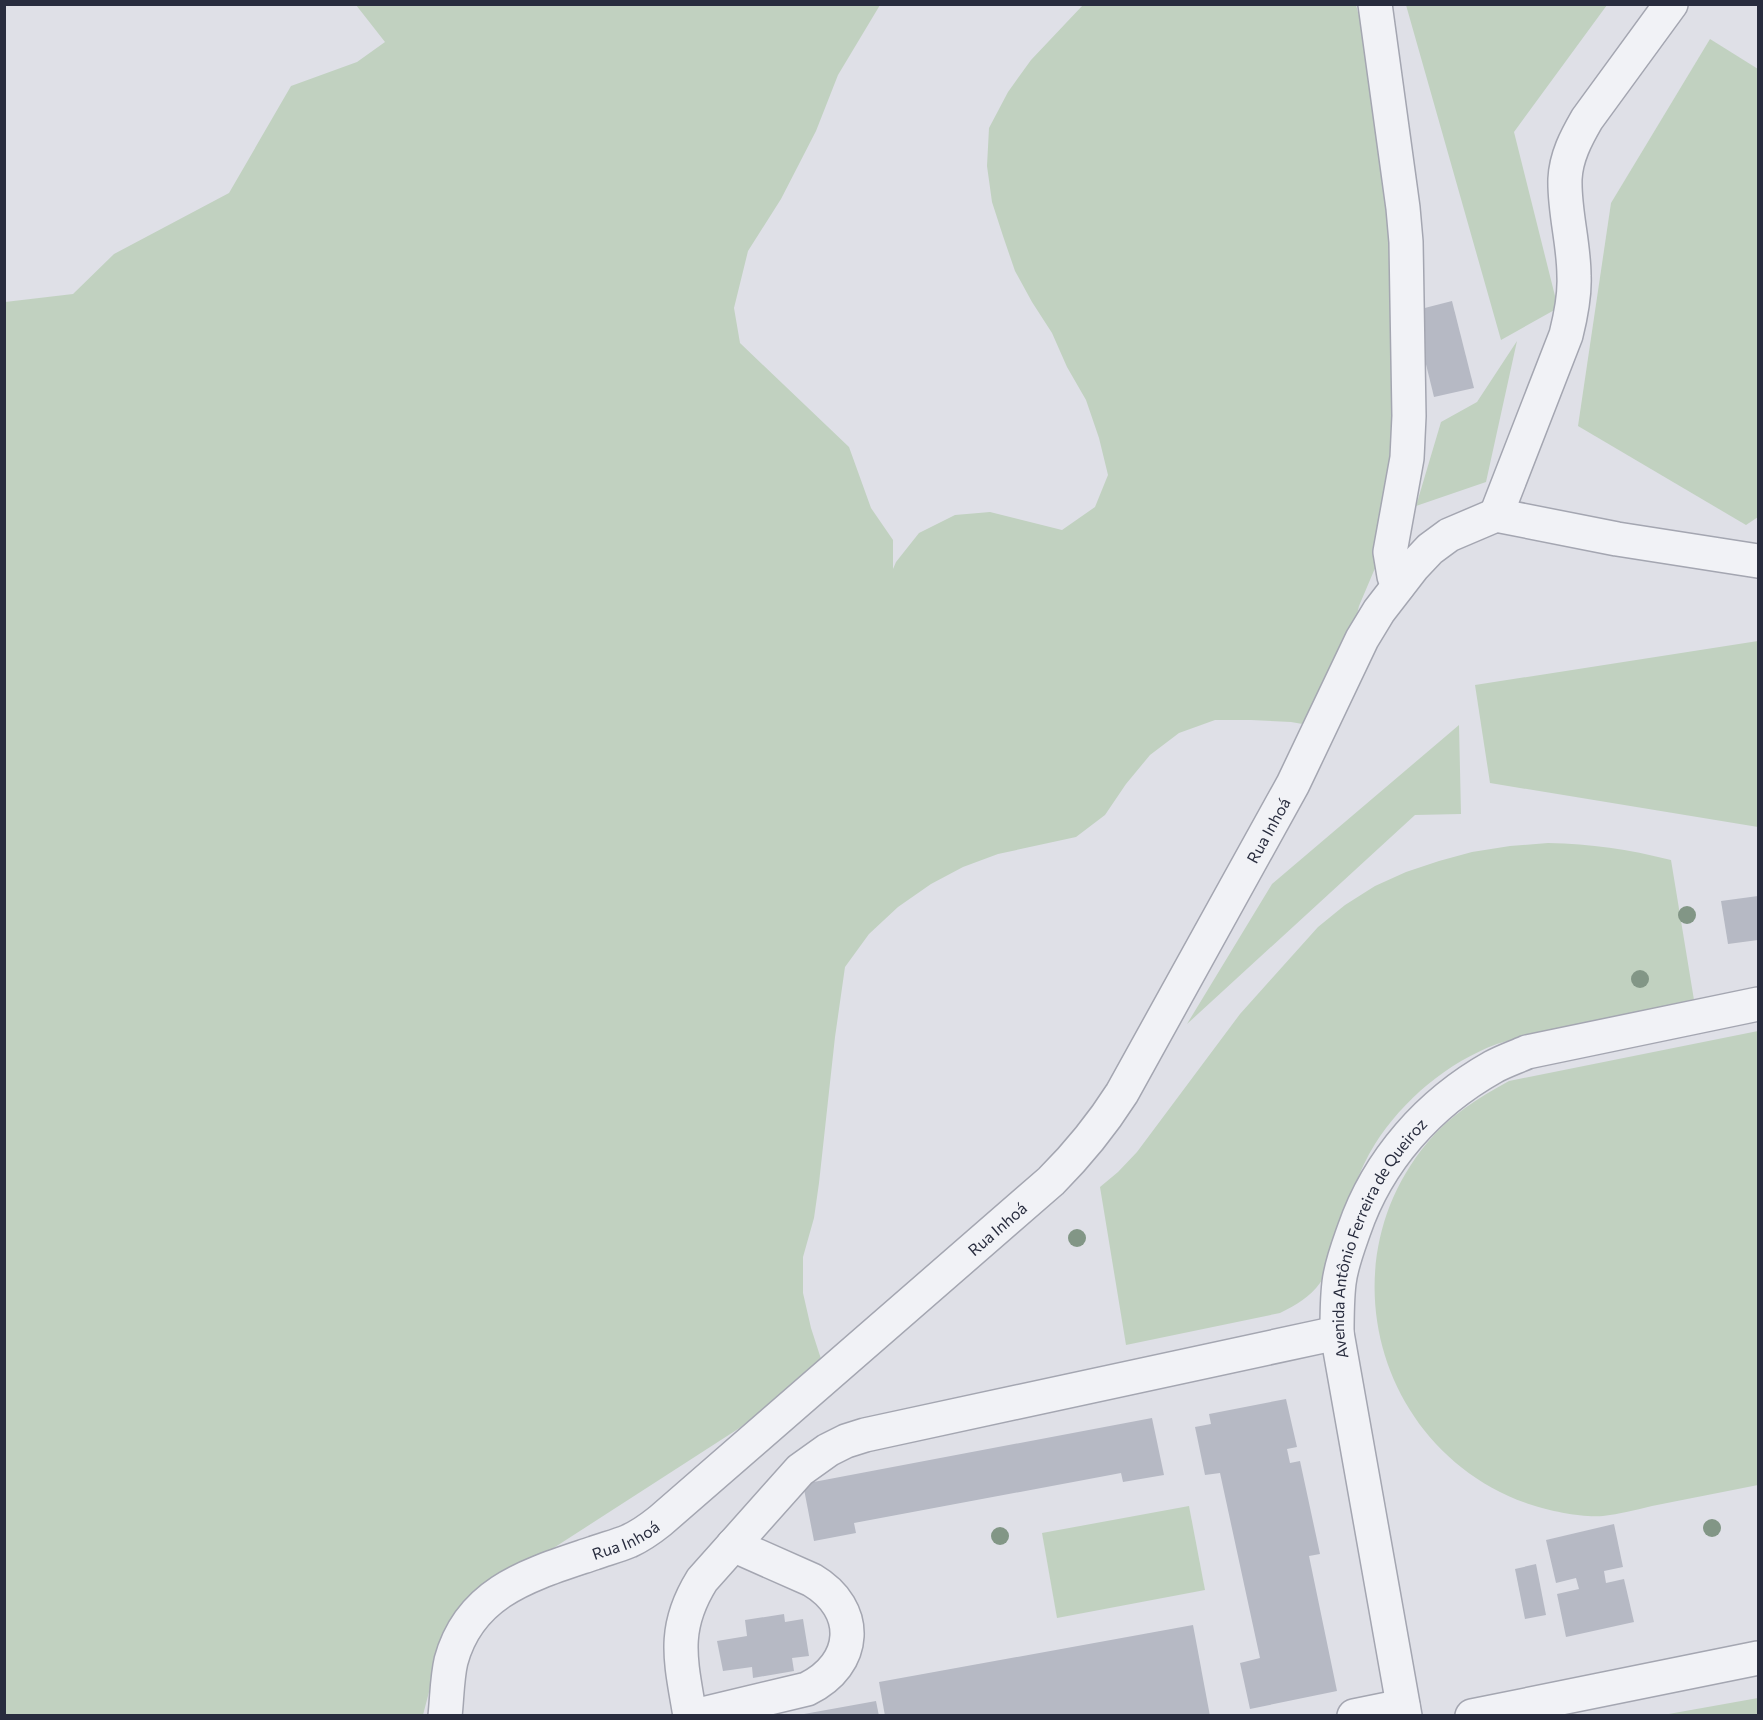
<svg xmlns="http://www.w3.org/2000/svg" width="1763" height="1720" font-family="Commissioner,sans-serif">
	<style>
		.green { fill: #c1d1c0 }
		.building { fill: #b6b9c4 }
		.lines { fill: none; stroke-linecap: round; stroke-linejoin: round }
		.minor-casing { stroke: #a4a6b1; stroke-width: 36 }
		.minor { stroke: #f1f2f6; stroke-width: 33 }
		.tree { fill: #829686 }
		.labels { text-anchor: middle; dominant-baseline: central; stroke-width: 5; stroke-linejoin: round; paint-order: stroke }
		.street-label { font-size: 16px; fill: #282c3e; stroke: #eef0f5 }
	</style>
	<rect width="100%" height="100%" fill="#dfe0e7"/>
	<g class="green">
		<polygon points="356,5 880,5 838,75 816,131 781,199 748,251 734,308 740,343 849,447 871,508 893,540 893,569 896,562 919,533 955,515 990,512 1062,530 1095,507 1108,475 1099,438 1086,400 1067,367 1052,333 1032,302 1015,271 1003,236 992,202 987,166 989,128 1008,92 1031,60 1083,5 1356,5 1383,105 1402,345 1381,554 1359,606 1348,653 1314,726 1291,722 1251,720 1215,720 1179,733 1150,755 1126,784 1105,815 1076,837 998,854 963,867 931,884 898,907 869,934 845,967 835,1037 819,1183 814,1218 803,1257 803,1293 811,1328 822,1362 785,1394 738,1429 521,1569 436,1665 423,1715 5,1716 5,302 73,294 114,254 229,193 291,86 357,62 385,42"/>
		<polygon points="1406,5 1607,5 1514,132 1558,308 1501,340"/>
		<polygon points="1710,39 1758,69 1758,517 1746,525 1578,426 1611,203"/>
		<polygon points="1517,341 1486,482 1416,506 1441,422 1477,402"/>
		<polygon points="1758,641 1758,827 1490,783 1475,685"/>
		<polygon points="1459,725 1461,814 1415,815 1187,1024 1272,884"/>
		<path d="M1548,843C1592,844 1627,849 1671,860L1694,1000C1656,1008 1619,1016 1582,1024C1554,1030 1525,1035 1497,1044C1448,1062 1403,1100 1375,1144C1358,1171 1349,1202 1339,1232C1334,1250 1331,1269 1320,1283C1310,1297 1296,1305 1280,1313L1126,1345L1100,1187L1118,1172L1137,1152L1240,1014L1318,927L1345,905L1375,886L1406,872L1439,861L1472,852L1510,846Z"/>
		<path d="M1758,1031V1485C1723,1492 1687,1499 1652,1506C1636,1510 1619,1514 1603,1516C1584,1518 1550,1511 1532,1505C1380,1455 1324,1267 1427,1143C1449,1116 1478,1098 1509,1081Z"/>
		<polygon points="1189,1506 1205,1590 1057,1618 1042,1533"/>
		<polygon points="1758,1698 1758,1715 1663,1715"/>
	</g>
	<g class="building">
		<polygon points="1452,301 1474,388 1434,397 1413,311"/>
		<polygon points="1758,896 1758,940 1728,944 1721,901"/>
		<polygon points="1286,1399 1297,1447 1287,1449 1290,1463 1300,1461 1320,1554 1309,1556 1337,1691 1250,1709 1240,1663 1260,1658 1220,1473 1205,1475 1195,1427 1211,1424 1209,1414"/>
		<polygon points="1152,1418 1164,1475 1123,1482 1121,1473 854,1523 856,1533 814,1541 803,1484"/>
		<polygon points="1614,1524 1623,1567 1604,1571 1606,1583 1624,1579 1634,1622 1566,1637 1557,1594 1579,1589 1576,1578 1556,1583 1546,1540"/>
		<polygon points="1536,1564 1546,1615 1525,1619 1515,1569"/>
		<polygon points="784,1614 785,1622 803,1619 809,1656 792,1658 794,1671 753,1678 752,1667 723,1671 717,1641 747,1636 745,1620"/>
		<polygon points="1193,1625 1210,1716 885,1716 879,1682"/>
		<polygon points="876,1701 879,1716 804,1716 804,1714"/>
	</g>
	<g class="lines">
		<g class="minor-casing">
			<g id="minor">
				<polyline points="1375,4 1403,208 1406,242 1409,416 1407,458 1390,552 1394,576 1398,586"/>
				<path d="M1496,515L1566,335C1571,315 1575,296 1574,276C1574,243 1564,211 1565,179C1566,157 1576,138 1587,119L1671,4"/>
				<path id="s1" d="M445,1716C447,1698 447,1678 451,1661C470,1590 532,1574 594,1553C605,1549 617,1546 629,1541C640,1536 650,1529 660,1521L1051,1181C1079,1153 1101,1126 1122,1093L1293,784L1362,639L1379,611L1413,567L1430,549L1449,535L1496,515L1617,539L1758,561"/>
				<path d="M690,1716C681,1661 671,1630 702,1580L800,1470L828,1450L846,1441L865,1435L1337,1333"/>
				<path d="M694,1716L807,1689C858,1664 861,1609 812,1580L733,1545"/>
				<polyline points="1354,1716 1403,1706"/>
				<path id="s2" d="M1405,1716L1337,1333C1337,1317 1337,1300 1339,1283C1341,1265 1348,1247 1354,1230C1378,1160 1429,1103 1493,1067C1504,1061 1516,1057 1527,1052L1758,1004"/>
				<polyline points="1472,1716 1758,1658"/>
			</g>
		</g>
		<use href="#minor" class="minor"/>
	</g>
	<g class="tree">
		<circle cx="1687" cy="915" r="9"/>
		<circle cx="1640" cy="979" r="9"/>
		<circle cx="1077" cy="1238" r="9"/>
		<circle cx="1712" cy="1528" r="9"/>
		<circle cx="1000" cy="1536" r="9"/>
	</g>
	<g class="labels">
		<g class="street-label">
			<text stroke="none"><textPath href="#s1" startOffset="1250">Rua Inhoá</textPath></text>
			<text stroke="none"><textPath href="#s1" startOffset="764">Rua Inhoá</textPath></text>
			<text stroke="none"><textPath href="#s2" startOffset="494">Avenida Antônio Ferreira de Queiroz</textPath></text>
			<text stroke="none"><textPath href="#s1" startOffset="278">Rua Inhoá</textPath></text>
		</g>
	</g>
	<rect width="1763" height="1720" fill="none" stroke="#282c3e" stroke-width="12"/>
</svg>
